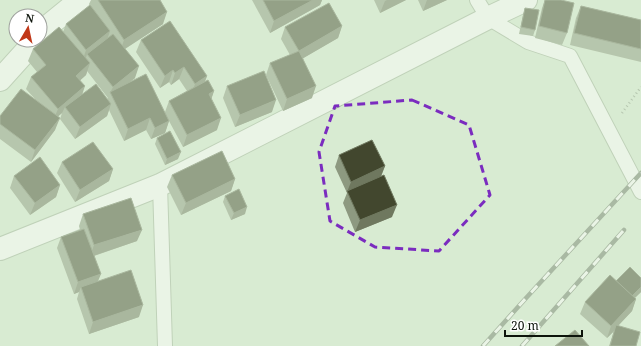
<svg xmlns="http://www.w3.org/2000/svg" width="641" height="346" font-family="'Noto Serif',serif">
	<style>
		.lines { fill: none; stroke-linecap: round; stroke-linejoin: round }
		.lane-casing { stroke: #a1b39b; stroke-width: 16 }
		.street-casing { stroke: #a1b39b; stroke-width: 24 }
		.path { stroke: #899885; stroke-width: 2.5; stroke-dasharray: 1 3; stroke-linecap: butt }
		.lane { stroke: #fff; stroke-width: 14 }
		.street { stroke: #fff; stroke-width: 22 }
		.rail-casing { stroke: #6f7c6b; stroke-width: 4.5 }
		.rail { stroke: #fff; stroke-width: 3; stroke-dasharray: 9; stroke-linecap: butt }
		.wall { fill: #8d9980; fill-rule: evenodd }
		.shaded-wall { fill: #6f785f }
		.building { fill: #42472e; stroke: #6f785f }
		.marked { fill: none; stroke: #7b2cbf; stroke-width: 3; stroke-dasharray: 8 5; stroke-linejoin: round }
	</style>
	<rect width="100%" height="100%" fill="#d8ebd2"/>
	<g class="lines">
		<g class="lane-casing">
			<g id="lane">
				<polyline points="477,0 488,18 528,42 570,56 641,192"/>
				<polyline points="160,185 165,346"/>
			</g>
		</g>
		<g class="street-casing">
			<g id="street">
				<polyline points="40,35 48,26 80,0"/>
				<polyline points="0,80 36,40"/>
				<polyline points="0,249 160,185 488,18 526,0"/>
			</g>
		</g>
		<polyline class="path" points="622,113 641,87"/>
		<use href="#lane" class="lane"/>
		<use href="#street" class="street"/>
		<g class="rail-casing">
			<g id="rail">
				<polyline points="483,346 527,297 641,173"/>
				<polyline points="522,346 624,230"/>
			</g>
		</g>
		<use href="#rail" class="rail"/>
	</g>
	<g class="wall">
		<path d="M91,0H160L163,24L125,49L135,78L130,82L165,112L169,101L187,91L179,79L171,85L169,82L160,88L136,52L141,40L207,76L205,82L214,91L211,99L217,130L183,147L169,121L165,133L151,139L146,130L124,141L109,110L107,116L75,139L60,119L62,113L58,116L55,130L31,162L0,139V116L35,99L26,89L31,77L37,72L28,61L33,49L63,32L66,24L90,6L89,4ZM87,71L108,98L107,99L82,94L80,80L86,75Z"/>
		<polygon points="252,0 322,0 320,5 270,33"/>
		<polygon points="374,0 406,0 380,13"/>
		<polygon points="418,0 447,0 423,11"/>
		<polygon points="545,0 561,0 567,33 562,45 535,38 542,8"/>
		<polygon points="581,6 641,20 641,62 570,45 576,18"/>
		<polygon points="525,8 535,30 533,36 519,34 523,15"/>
		<polygon points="342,26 338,38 303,58 312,98 283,111 266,75 270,63 290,55 281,39 285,27"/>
		<polygon points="227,86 272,112 235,127 223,98"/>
		<polygon points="157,138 178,159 165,165 155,144"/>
		<polygon points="339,155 385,166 381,177 392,217 355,232 343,203 347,193 335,167"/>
		<polygon points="62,162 113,169 109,181 75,202 57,173"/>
		<polygon points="172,175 235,179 231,191 181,215 167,187"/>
		<polygon points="14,176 60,185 56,197 30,215 10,188"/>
		<polygon points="225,196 245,214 231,220 223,202"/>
		<polygon points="83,214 137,241 94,256 98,281 139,317 89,334 77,299 79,292 74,294 57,248 61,237 80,230 79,226"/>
		<polygon points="641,278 641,292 635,298 636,299 632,311 618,326 636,346 609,346 614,331 607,338 580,314 585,302 616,281"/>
	</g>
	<g class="shaded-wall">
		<polygon points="313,0 322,0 320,5 270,33 274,21"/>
		<polygon points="387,0 406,0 380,13 385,1"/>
		<polygon points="427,0 447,0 423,11"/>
		<polygon points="167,12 163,24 120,52 124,40"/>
		<polygon points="342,26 338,38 295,63 299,51"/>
		<polygon points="110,31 106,43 87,54 86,58 82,62 86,50"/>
		<polygon points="90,63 86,75 72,88 76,76"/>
		<polygon points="139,66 135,78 112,96 110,93 113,87"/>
		<polygon points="184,67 179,79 171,85 175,73"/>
		<polygon points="173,70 169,82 160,88 165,76"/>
		<polygon points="207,76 202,88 191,96 195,84"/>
		<polygon points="85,86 81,98 65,107 62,113 53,121 58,109"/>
		<polygon points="316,86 312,98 283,111 287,99"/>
		<polygon points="214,91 210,103 209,94"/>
		<polygon points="276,100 272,112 235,127 240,115"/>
		<polygon points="111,104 107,116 75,139 80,127"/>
		<polygon points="60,118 55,130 31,162 35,150"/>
		<polygon points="150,118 146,130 124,141 128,129"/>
		<polygon points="221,118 217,130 183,147 187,135"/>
		<polygon points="169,121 165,133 151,139 155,128"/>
		<polygon points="181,152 178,159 165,165 167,159"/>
		<polygon points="385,166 380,178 347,192 351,182"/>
		<polygon points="113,169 109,181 75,202 80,190"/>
		<polygon points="235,179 231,191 181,215 186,203"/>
		<polygon points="60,185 56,197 30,215 35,203"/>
		<polygon points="397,205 392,217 355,232 360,220"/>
		<polygon points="247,207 245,214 231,220 234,213"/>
		<polygon points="142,230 137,241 90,257 94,245"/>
		<polygon points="101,274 96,286 81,287 79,292 74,294 78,282"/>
		<polygon points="641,287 641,292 628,304 630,298"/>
		<polygon points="636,299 632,311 614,330 616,325 614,331 607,338 611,326"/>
		<polygon points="143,305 139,317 89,334 93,322"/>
	</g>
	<g class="building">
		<polygon points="98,0 160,0 167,12 124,40"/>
		<polygon points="263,0 313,0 274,21"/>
		<polygon points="545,0 561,0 574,3 567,33 539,26"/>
		<polygon points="329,3 342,26 299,51 316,86 287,99 270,63 299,51 285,27"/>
		<polygon points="90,5 110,31 86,50 66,24"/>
		<polygon points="581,6 641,20 641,49 574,33"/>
		<polygon points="525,8 539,10 535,30 521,27"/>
		<polygon points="170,21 207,76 195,84 184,67 175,73 173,70 165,76 141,40"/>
		<polygon points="59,27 90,63 76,76 85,86 58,109 31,77 46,65 33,49"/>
		<polygon points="113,34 139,66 113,87 87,54"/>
		<polygon points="264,71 276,100 240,115 227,86"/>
		<polygon points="146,74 169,121 155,128 150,118 128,129 110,92"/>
		<polygon points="208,80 214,91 209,94 221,118 187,135 169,101"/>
		<polygon points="96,84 111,104 80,127 65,107"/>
		<polygon points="21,89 60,118 35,150 0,124 0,116"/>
		<polygon points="170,131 181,152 167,159 157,138"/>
		<polygon points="372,140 385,166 351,182 339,155"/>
		<polygon points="93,142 113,169 80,190 62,162"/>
		<polygon points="222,151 235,179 186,203 172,175"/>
		<polygon points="40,157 60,185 35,203 14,176"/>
		<polygon points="384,175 397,205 360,220 347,191"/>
		<polygon points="239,189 247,207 234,213 225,196"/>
		<polygon points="131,198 142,230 94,245 83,214"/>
		<polygon points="84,229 101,274 78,282 61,237"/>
		<polygon points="630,267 641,278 641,287 632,296 616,281"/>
		<polygon points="131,270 143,305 93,322 81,287"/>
		<polygon points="610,275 636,299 611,326 585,302"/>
		<polygon points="616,325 640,332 636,346 610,346"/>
		<polygon points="575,330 589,346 555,346"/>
	</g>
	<path d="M0 0H641V346H0ZM412,100L469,125L490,195L439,251L375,247L330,221L319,152L335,106Z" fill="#d8ebd2" fill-opacity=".55" fill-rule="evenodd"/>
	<path class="marked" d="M412,100L469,125L490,195L439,251L375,247L330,221L319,152L335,106Z"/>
	<g transform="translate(28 28) rotate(9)"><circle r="19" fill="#ffffff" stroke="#9ea19d"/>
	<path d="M0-3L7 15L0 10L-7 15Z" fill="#c13718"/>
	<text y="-6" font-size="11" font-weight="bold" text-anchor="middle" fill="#0d140b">N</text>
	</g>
	<path d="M505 330v6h77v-6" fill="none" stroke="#0d140b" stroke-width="2"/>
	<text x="511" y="330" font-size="12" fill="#0d140b" stroke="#ffffff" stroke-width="3" paint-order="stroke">20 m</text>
</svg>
